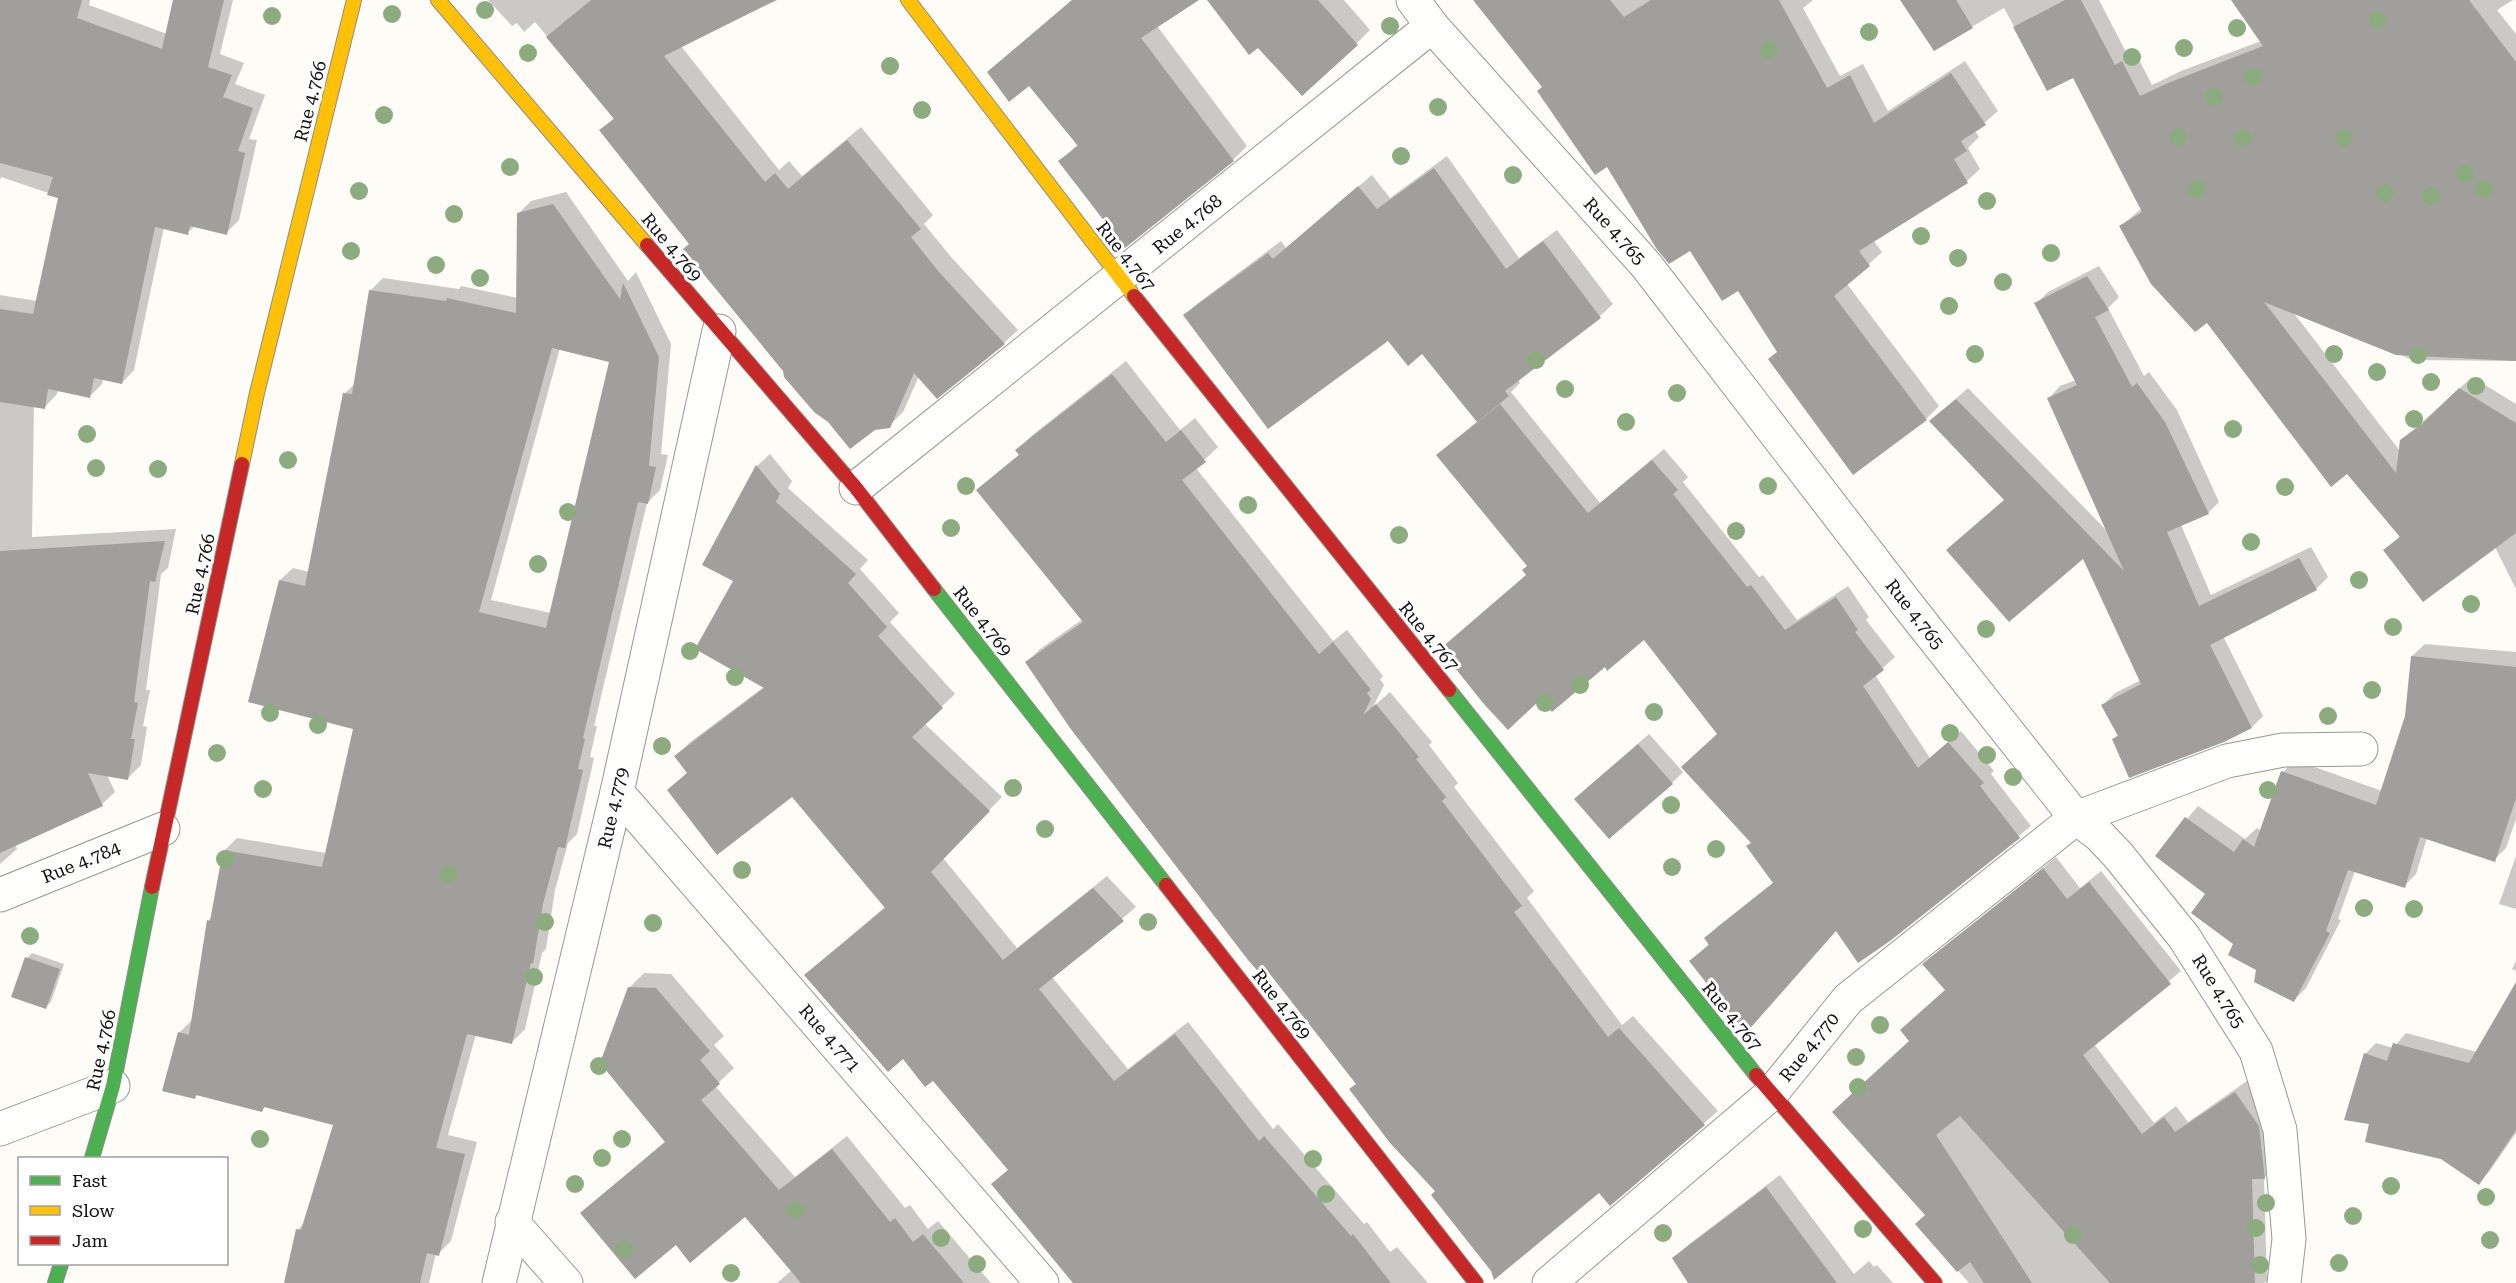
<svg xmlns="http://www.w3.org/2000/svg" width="2516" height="1283" font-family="'Roboto Serif',serif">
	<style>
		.shadow { fill: #0003; fill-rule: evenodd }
		.building { fill: #a19f9c; fill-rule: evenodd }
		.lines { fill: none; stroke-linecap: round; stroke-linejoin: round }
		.street-casing { stroke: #979795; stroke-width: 35 }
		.fast-casing { stroke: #8e8d8b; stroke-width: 16 }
		.slow-casing { stroke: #8e8d8b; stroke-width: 16 }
		.jam-casing { stroke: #8e8d8b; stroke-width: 16 }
		.street { stroke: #fffffe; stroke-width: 33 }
		.fast { stroke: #4caf50; stroke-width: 14 }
		.slow { stroke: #ffc107; stroke-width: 14 }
		.jam { stroke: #c62828; stroke-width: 14 }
		.tree { fill: #8cac80 }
		.labels { text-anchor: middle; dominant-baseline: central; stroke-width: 6; stroke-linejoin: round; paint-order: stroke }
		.street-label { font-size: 18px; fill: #111; stroke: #fff }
	</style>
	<rect width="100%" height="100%" fill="#fdfcf7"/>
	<g class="shadow">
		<polygon points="0,0 90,0 89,5 167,34 175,0 233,0 220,54 244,63 235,84 265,95 249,139 257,140 239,220 226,233 195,226 187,233 164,227 134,370 122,383 103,379 102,384 89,397 58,390 57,394 45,407 34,405 32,537 176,529 168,568 161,574 146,690 150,690 143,726 147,727 141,765 128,778 107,775 115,792 102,804 15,844 17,849 0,864 0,295 37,301 60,197 1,177 0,180"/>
		<polygon points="488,0 777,0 681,46 779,170 789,161 802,176 861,127 933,215 924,224 952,258 1018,330 1004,343 919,376 903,412 889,426 784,371 691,243 601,130 615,117 535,22 524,32 517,23 512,26"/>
		<polygon points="1072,0 1197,0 1157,26 1247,146 1233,160 1060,161 1078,144 1029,84 989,73"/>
		<polygon points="1209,0 1344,0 1370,30 1356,44"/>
		<polygon points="1475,0 1813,0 1803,8 1840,76 1863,64 1888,111 1965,61 1998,111 1975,131 1979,137 1968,148 1980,169 1967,181 1873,240 1882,252 1847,284 1939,406 1926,419 1854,473 1739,289 1690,249 1608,164"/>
		<polygon points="1902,0 2099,0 2127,54 2134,50 2152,85 2181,71 2261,41 2233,0 2513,0 2497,10 2516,34 2516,361 2413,360 2293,312 2400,451 2401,441 2472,377 2516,404 2516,589 2495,547 2385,550 2400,536 2347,472 2121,226 2142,208 2073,75 2048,89 2004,8 1934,49"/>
		<polygon points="1447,156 1519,258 1557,230 1613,304 1600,316 1518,379 1520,383 1511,392 1600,503 1664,449 1688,477 1683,482 1759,577 1763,575 1797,620 1848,586 1869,617 1866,620 1895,657 1875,675 1930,758 1961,731 1994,771 1991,774 2031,826 1890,940 1837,930 1691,961 1710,943 1706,938 1717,927 1774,882 1753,842 1718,733 1644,637 1528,574 1529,566 1450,444 1478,421 1422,352 1388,339 1185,315 1198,303 1281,241 1286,248 1372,175 1390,198"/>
		<path d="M566,192L628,281L636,272L671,344L661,454L668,455L660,490L647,503L594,726H597L590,757L594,758L577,834L568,843L555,890L546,949L542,953L525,1029L512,1042L476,1034L448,1135L477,1142L451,1241L438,1254L436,1253L429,1283H285L298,1230L304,1223L335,1124L266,1106L262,1110L198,1094L195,1098L179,1033L192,1020L208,921L212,917L224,851L237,838L326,853L355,727L280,580L293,568L309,572L344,394L356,383L370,291L383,278L459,289L461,286L518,298V214L531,201ZM560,348L611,361L551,613L491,600Z"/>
		<polygon points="2099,266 2119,297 2108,308 2144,376 2149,372 2177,410 2219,502 2208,513 2181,525 2211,595 2311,547 2328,577 2316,589 2223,636 2263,716 2252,727 2114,739 2119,734 2103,705 2115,693 2141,680 2083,557 2005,500 1943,410 1968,388 2107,531 2049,398 2060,386 2076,380 2036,304 2048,292"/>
		<polygon points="1126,361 1180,430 1195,418 1218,447 1196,468 1333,641 1347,630 1383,676 1380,679 1384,685 1373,707 1390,692 1432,742 1429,745 1458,783 1454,787 1534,891 1527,898 1622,1025 1633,1016 1718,1111 1610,1204 1599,1191 1492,1271 1357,1083 1027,662 1040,649 1083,619 978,491 1020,454 1017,450 1030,437"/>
		<polygon points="770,454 792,481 788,488 868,560 860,569 899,613 890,622 955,694 924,723 1002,797 943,858 1017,948 1107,876 1136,907 1052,977 1128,1069 1188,1022 1273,1129 1278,1124 1364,1224 1367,1222 1390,1252 1397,1247 1428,1283 1097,1283 994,1184 1009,1169 933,1079 903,1057 806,975 886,906 792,795 669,790 688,772 676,756 689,743 765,686 735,580 704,565 757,466"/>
		<polygon points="2425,644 2516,652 2516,819 2506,848 2494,860 2427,838 2416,874 2404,886 2355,871 2338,919 2341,920 2306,988 2294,1000 2257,969 2235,943 2207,893 2157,855 2198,806 2245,839 2257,828 2261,831 2283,772 2295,760 2382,791 2406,716 2412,656"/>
		<polygon points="1649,734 1683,772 1672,783 1587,788"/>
		<polygon points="2516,856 2516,909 2499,904"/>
		<polygon points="2056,857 2080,888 2101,871 2181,971 2094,1044 2154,1123 2176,1106 2188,1122 2247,1081 2270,1114 2276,1166 2264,1178 2267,1281 2264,1283 1969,1283 1917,1224 1927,1214 1911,1040 1946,989 1924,964"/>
		<polygon points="32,953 64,964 51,1002 46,1007 27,958"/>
		<polygon points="2516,961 2516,971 2512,969"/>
		<polygon points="644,973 671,974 724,1036 714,1045 734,1068 715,1086 795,1177 847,1136 905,1208 910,1205 928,1229 938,1221 991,1283 777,1283 792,1270 745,1215 676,1243 582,1213 666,1141 629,988"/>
		<polygon points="2516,985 2516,1133 2489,1172 2478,1183 2442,1157 2371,1123 2365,1054 2376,1043 2393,1048 2406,1033 2477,1052"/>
		<polygon points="1780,1175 1854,1274 1869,1261 1874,1267 1877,1265 1893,1283 1690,1283 1674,1258 1688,1245"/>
	</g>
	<g class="building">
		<polygon points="0,0 82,0 77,18 162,49 173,0 224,0 208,67 232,75 223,97 253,108 238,151 245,153 227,235 190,226 188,235 155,227 122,384 94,378 90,398 48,389 45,409 0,402 0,309 33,314 58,198 47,195 53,177 0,163"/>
		<polygon points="591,0 776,0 664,56 765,182 775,173 788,189 847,140 921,229 911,237 939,272 1005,344 937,399 914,373 890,428 875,430 850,449 828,422 814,412 784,377 783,371 683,249 689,244 599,130 614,119 546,37"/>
		<polygon points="1072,0 1199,0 1141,38 1234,161 1125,248 1058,161 1078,146 1029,86 1009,102 987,72"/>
		<polygon points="1207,0 1318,0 1358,45 1302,96 1258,48 1249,55"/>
		<polygon points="1473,0 1610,0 1624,17 1651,0 1779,0 1827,88 1850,75 1874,123 1951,73 1986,125 1961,141 1967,151 1954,159 1968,183 1859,251 1870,266 1834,296 1927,420 1853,475 1768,359 1777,352 1738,291 1722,301 1690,251 1669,264 1656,248 1607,167 1595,175 1537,91 1542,87"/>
		<polygon points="1900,0 1956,0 1973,28 1934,51"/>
		<polygon points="2065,0 2081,0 2115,65 2122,61 2140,96 2168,83 2263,46 2231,0 2469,0 2516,62 2516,361 2396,355 2264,302 2396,473 2400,440 2422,424 2459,388 2516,423 2516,533 2423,602 2383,550 2400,537 2347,474 2331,487 2207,323 2195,332 2151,284 2119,226 2142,212 2073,78 2047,91 2013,27"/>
		<polygon points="1434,168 1506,269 1543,241 1601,318 1505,391 1509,396 1477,422 1422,354 1408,366 1388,341 1268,429 1183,315 1268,253 1273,259 1358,186 1377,209"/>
		<path d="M553,204L620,299L623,283L659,357L649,466L656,467L648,504L638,502L583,738L585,739L578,769L583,770L565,848L558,847L543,904L533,964L531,963L512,1044L467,1034L436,1148L465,1154L439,1256L427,1253L420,1283H284L296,1229L301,1230L333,1125L264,1107L262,1112L196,1095L195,1099L162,1091L178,1032L189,1035L207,920L210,921L223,850L322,867L353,729L248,702L279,580L305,586L343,393L352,394L369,290L446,301L447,298L516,313L517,213ZM552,348L609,362L546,628L479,612Z"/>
		<polygon points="2087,276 2109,310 2095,317 2132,387 2137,383 2165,422 2209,514 2167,532 2199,606 2299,558 2317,590 2210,645 2252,728 2224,742 2129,778 2112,739 2118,736 2101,705 2141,684 2083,559 2009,622 1946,550 2004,500 1929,421 1956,399 2124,571 2047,398 2077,385 2034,303"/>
		<polygon points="1112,374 1166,442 1181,430 1206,462 1182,480 1319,654 1333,642 1371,690 1367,693 1371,699 1363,715 1376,704 1419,757 1416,759 1446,797 1442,801 1522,906 1514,912 1608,1037 1619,1028 1705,1125 1610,1206 1599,1193 1494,1280 1491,1271 1431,1195 1435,1191 1390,1143 1349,1089 1356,1084 1269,973 1263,977 1248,960 1070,728 1025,662 1083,622 976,490 1019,455 1015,450"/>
		<polygon points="1500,404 1588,513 1652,460 1678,490 1673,494 1747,587 1751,585 1785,630 1836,597 1858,630 1855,632 1884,670 1863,686 1918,768 1948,742 1984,783 1980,786 2020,838 1890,941 1858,963 1836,931 1746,1033 1689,961 1709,945 1704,938 1773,883 1746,846 1751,843 1681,767 1717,734 1644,640 1607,671 1605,667 1552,712 1541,699 1508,730 1483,703 1440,649 1526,575 1522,570 1527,566 1436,455"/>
		<polygon points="756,465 780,494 776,502 856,574 848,583 887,627 878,636 943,708 912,737 990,811 931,872 1003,960 1093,888 1124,921 1039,989 1114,1081 1175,1034 1259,1141 1264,1136 1351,1236 1353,1234 1391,1283 1073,1283 991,1184 1008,1170 933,1081 925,1087 903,1059 888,1072 804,975 885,908 792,797 717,855 667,790 687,773 674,756 764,688 695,649 733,581 702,565"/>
		<polygon points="165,541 155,582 150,581 134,702 138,703 131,739 135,739 128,780 88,773 103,806 0,853 0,551"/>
		<polygon points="2411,656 2516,667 2516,798 2495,862 2420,837 2405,888 2348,870 2326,931 2330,933 2294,1002 2254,982 2256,970 2228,955 2233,944 2191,913 2205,894 2155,856 2185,817 2234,852 2243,839 2254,847 2281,771 2376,805 2405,716"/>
		<polygon points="1638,744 1673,784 1609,839 1574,799"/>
		<polygon points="2043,868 2067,899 2089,882 2171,984 2083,1055 2142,1134 2164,1117 2175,1132 2235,1092 2259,1126 2265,1179 2252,1179 2255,1283 2110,1283 1960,1116 1936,1135 2032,1283 1984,1283 1970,1262 1957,1272 1915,1224 1925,1215 1832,1112 1909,1041 1900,1030 1945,990 1922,964"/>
		<polygon points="25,957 60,969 46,1009 11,997"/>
		<polygon points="2516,982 2516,1130 2479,1185 2441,1159 2365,1142 2369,1124 2344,1120 2364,1053 2387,1061 2393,1043 2469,1063"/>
		<polygon points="628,987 656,988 710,1051 700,1060 720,1084 701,1100 779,1190 832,1149 890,1222 895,1218 913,1242 923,1234 964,1283 801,1283 745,1217 690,1263 676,1245 635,1279 580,1213 665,1142 600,1063"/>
		<polygon points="1766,1187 1837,1283 1688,1283 1672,1258"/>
	</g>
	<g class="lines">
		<g class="street-casing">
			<g id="street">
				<polyline points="1413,0 1432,26 1646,265 1910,608 2076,818 2099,835 2118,855 2184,937 2256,1051 2280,1130 2289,1239 2284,1283"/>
				<polyline points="856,488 1432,26"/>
				<polyline points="617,792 1042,1283"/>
				<polyline points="0,895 163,829"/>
				<polyline points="0,1129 113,1086"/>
				<polyline points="512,1222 566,1283"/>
				<polyline points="499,1283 617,792 719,331"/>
				<polyline points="1549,1283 1771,1094 1848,999 2076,818 2227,761 2283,750 2361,749"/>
			</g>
		</g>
		<g class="fast-casing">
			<g id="fast">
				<polyline points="934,589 1166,885"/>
				<polyline points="1449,690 1756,1075"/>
				<polyline points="92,1158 113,1086 152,887"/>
				<polyline points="55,1283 61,1264"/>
			</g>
		</g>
		<g class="slow-casing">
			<g id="slow">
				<polyline points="438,0 647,245"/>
				<polyline points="908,0 1134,296"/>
				<polyline points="242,464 257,393 354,0"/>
			</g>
		</g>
		<g class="jam-casing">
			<g id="jam">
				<polyline points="647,245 856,488 934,589"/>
				<polyline points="1134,296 1449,690"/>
				<polyline points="1166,885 1476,1283"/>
				<polyline points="152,887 242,464"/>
				<polyline points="1756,1075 1935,1283"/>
			</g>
		</g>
		<use href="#street" class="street"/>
		<use href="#fast" class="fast"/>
		<use href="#slow" class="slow"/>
		<use href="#jam" class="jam"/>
	</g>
	<g class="tree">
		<circle cx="485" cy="10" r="9"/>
		<circle cx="392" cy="14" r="9"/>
		<circle cx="272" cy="16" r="9"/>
		<circle cx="2378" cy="20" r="9"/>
		<circle cx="1390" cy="26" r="9"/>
		<circle cx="2237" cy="28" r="9"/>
		<circle cx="1869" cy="32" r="9"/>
		<circle cx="2184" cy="48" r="9"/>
		<circle cx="1769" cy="50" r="9"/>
		<circle cx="528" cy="53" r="9"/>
		<circle cx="2132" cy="57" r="9"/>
		<circle cx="890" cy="66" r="9"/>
		<circle cx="2253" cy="77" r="9"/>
		<circle cx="2214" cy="97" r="9"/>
		<circle cx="1438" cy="107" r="9"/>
		<circle cx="922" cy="110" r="9"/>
		<circle cx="384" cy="115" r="9"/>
		<circle cx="2178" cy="137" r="9"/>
		<circle cx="2243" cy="138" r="9"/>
		<circle cx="2344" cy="138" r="9"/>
		<circle cx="1401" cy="156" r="9"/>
		<circle cx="510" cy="167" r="9"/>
		<circle cx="2465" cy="174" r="9"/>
		<circle cx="1513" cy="175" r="9"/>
		<circle cx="2197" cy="189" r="9"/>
		<circle cx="2484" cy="189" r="9"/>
		<circle cx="359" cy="191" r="9"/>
		<circle cx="2385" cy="193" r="9"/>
		<circle cx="2431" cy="196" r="9"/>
		<circle cx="1987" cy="201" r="9"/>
		<circle cx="454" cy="214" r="9"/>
		<circle cx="1921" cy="236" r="9"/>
		<circle cx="351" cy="251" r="9"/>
		<circle cx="2051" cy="253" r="9"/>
		<circle cx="1958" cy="258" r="9"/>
		<circle cx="436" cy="265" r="9"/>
		<circle cx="480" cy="278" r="9"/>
		<circle cx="2003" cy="282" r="9"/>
		<circle cx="1949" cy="306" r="9"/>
		<circle cx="1975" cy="354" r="9"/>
		<circle cx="2334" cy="354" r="9"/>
		<circle cx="2418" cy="355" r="9"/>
		<circle cx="1536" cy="360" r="9"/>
		<circle cx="2377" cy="372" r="9"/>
		<circle cx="2431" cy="382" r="9"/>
		<circle cx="2476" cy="386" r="9"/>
		<circle cx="1565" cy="389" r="9"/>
		<circle cx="1677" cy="393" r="9"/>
		<circle cx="2414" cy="419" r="9"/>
		<circle cx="1626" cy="422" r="9"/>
		<circle cx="2233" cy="429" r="9"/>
		<circle cx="87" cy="434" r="9"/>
		<circle cx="288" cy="460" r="9"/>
		<circle cx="96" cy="468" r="9"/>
		<circle cx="158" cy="469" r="9"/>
		<circle cx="966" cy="486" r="9"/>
		<circle cx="1768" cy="486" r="9"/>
		<circle cx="2285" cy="487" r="9"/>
		<circle cx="1248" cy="505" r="9"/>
		<circle cx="568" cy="512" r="9"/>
		<circle cx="951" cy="528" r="9"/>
		<circle cx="1736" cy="531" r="9"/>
		<circle cx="1399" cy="535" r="9"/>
		<circle cx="2251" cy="542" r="9"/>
		<circle cx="538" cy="564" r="9"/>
		<circle cx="2359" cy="580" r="9"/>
		<circle cx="2471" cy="604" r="9"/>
		<circle cx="2393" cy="627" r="9"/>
		<circle cx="1986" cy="629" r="9"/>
		<circle cx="690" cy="651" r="9"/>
		<circle cx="735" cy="677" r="9"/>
		<circle cx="1580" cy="685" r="9"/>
		<circle cx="2372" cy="690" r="9"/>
		<circle cx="1545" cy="703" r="9"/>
		<circle cx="1654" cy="712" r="9"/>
		<circle cx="270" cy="713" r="9"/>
		<circle cx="2328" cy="716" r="9"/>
		<circle cx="318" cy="725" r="9"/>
		<circle cx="1950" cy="733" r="9"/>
		<circle cx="662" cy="746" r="9"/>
		<circle cx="217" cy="753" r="9"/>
		<circle cx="1987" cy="755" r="9"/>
		<circle cx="2013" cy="777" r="9"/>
		<circle cx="1013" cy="788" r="9"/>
		<circle cx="263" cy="789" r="9"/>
		<circle cx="2268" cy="790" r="9"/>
		<circle cx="1671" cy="805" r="9"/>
		<circle cx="1045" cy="829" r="9"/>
		<circle cx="1716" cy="849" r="9"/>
		<circle cx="225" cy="859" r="9"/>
		<circle cx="1672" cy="867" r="9"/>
		<circle cx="742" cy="870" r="9"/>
		<circle cx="449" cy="874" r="9"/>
		<circle cx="2364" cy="908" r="9"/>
		<circle cx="2414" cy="909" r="9"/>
		<circle cx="545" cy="922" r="9"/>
		<circle cx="1148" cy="922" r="9"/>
		<circle cx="653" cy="923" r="9"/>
		<circle cx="30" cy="936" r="9"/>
		<circle cx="534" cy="977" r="9"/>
		<circle cx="1880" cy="1025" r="9"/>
		<circle cx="1856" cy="1057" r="9"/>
		<circle cx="599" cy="1066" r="9"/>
		<circle cx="1858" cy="1087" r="9"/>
		<circle cx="260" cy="1139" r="9"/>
		<circle cx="622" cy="1139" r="9"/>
		<circle cx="602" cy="1158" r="9"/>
		<circle cx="1313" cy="1159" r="9"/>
		<circle cx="575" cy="1184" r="9"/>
		<circle cx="2391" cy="1186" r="9"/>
		<circle cx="1326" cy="1194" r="9"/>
		<circle cx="2486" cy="1197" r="9"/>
		<circle cx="2266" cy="1203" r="9"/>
		<circle cx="796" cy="1210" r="9"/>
		<circle cx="2353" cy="1216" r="9"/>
		<circle cx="2256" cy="1228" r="9"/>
		<circle cx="1863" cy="1229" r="9"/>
		<circle cx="1663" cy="1233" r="9"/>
		<circle cx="2073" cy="1235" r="9"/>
		<circle cx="941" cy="1238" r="9"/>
		<circle cx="2490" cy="1240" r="9"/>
		<circle cx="624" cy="1249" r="9"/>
		<circle cx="2339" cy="1263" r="9"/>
		<circle cx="977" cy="1264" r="9"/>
		<circle cx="2260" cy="1265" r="9"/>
		<circle cx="731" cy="1273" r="9"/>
	</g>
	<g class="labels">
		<g class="street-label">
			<text transform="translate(310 101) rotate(-76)">Rue 4.766</text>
			<text transform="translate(1187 224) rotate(-39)">Rue 4.768</text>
			<text transform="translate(1615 231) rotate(48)">Rue 4.765</text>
			<text transform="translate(672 247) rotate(50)">Rue 4.769</text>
			<text transform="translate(1126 256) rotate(52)">Rue 4.767</text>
			<text transform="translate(200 574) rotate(-78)">Rue 4.766</text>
			<text transform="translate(1915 614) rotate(52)">Rue 4.765</text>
			<text transform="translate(983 621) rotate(52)">Rue 4.769</text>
			<text transform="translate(1429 636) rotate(51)">Rue 4.767</text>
			<text transform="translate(613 808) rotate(-77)">Rue 4.779</text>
			<text transform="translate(81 862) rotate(-22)">Rue 4.784</text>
			<text transform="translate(2219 991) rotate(58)">Rue 4.765</text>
			<text transform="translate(1282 1004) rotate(52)">Rue 4.769</text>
			<text transform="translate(1732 1016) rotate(51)">Rue 4.767</text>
			<text transform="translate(830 1038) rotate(49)">Rue 4.771</text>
			<text transform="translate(1809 1047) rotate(-51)">Rue 4.770</text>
			<text transform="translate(101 1050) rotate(-78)">Rue 4.766</text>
		</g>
	</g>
	<rect x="18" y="1157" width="210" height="108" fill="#ffffff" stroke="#a0a0a0" stroke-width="1.5"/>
	<rect x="30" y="1176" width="30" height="9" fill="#4caf50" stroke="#a0a0a0" stroke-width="1.5"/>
	<text x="72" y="1187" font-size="18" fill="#111111">Fast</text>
	<rect x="30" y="1206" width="30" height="9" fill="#ffc107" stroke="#a0a0a0" stroke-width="1.5"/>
	<text x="72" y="1217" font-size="18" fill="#111111">Slow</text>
	<rect x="30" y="1236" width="30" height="9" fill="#c62828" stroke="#a0a0a0" stroke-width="1.5"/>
	<text x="72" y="1247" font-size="18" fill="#111111">Jam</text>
</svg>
